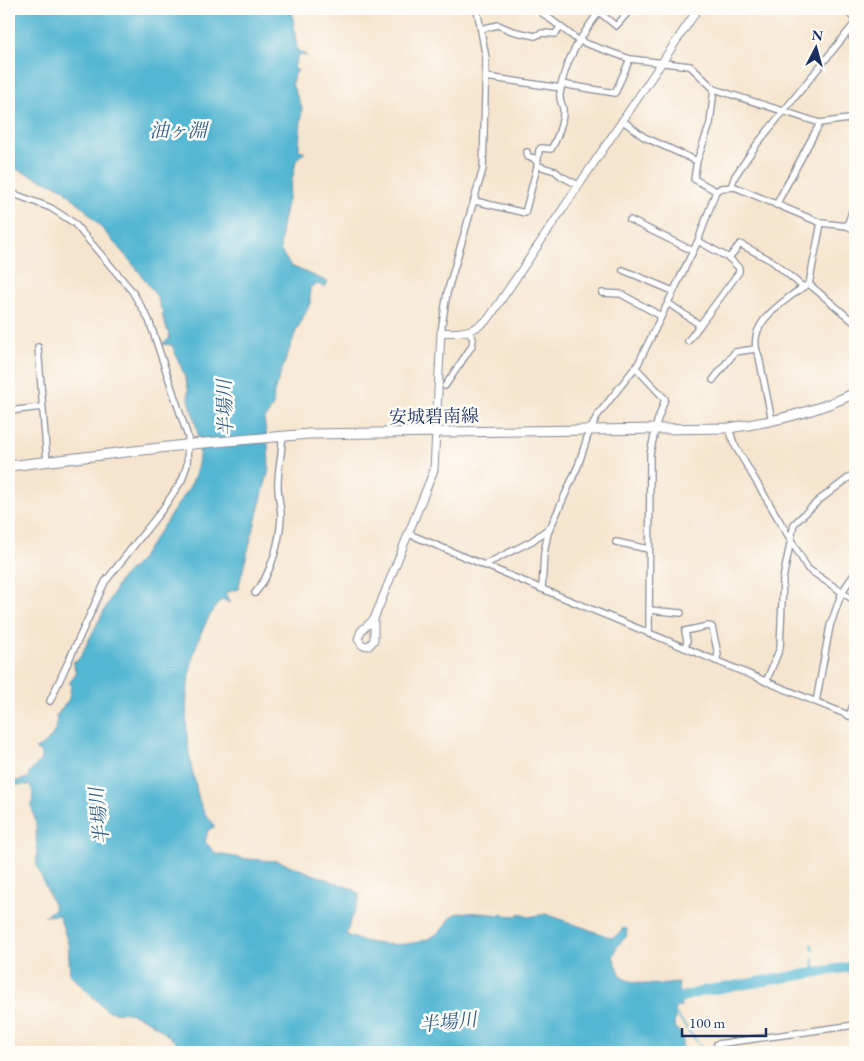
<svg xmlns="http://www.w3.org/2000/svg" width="864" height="1061" font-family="'EB Garamond','Noto Serif JP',serif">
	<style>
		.water { fill: #53b6d2; stroke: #377298 }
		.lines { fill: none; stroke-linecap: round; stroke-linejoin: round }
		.stream { stroke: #53b6d2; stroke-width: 2 }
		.river { stroke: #53b6d2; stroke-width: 10 }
		.minor-casing { stroke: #888a96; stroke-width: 8 }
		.tertiary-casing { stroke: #888a96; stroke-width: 9 }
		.primary-casing { stroke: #888a96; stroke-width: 11 }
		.minor { stroke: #fff; stroke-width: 5.5 }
		.tertiary { stroke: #fff; stroke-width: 7 }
		.primary { stroke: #fff; stroke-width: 9 }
		.labels { text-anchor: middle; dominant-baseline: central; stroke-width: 5; stroke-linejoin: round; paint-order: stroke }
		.street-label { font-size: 18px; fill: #1b2f5e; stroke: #fdfcf7 }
		.water-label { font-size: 19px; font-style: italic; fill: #2f5e87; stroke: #fdfcf7 }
	</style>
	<rect width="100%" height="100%" fill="#fdfcf7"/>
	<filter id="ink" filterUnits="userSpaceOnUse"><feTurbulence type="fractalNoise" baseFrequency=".02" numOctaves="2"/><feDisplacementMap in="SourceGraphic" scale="10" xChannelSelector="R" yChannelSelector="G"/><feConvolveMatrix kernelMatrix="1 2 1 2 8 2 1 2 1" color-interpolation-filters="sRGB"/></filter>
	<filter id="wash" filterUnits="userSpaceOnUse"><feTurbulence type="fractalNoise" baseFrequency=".0096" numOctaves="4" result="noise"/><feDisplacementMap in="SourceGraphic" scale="20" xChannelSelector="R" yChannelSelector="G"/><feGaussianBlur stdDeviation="1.12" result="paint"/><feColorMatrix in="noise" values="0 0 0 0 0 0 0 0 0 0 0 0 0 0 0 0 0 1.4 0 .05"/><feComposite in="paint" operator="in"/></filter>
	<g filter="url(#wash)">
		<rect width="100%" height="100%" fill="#f6e5ce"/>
		<path class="water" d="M9,9H292L297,50L307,56L298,55L294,67L298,71L294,74L292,84L302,108L299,146V150L305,152L296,161L282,226L280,250L291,266L328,282L325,287L318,284L310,287V304L296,331L274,392L273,406L264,420L268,444L269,469L238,589L225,593L230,603L222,599C181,646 180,729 196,786C198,796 200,807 206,815C209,820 214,821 214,827L208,830L205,842L216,854L247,859L278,861L355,890L359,894V899L346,934C366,947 420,950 439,932C445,927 449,920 454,914L467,912L516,916L519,913L528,917L546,914L612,938L620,933L623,928L627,929L626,937L618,945L613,957L622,978C640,986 658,985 678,983L681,1007H676L674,1025L683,1038L682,1052H187C171,1039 152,1019 132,1014C122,1011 113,1014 105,1009L70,974L68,943L59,915L44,916L55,909L37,866L36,824L32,807L33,792L30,785H16V781L28,778L29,773L41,760V753L35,749C48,744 59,731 56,716L69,699L71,686L69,684L76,673L73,662L79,659L120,580L140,560L189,488C207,454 198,433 189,399C187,395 189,392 188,388C185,373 177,359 172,345L162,344L170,338L162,315L164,311L161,309L157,297L137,269L84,208L67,193V190L9,166Z"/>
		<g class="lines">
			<g class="stream">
				<polyline points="812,945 813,950"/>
				<polyline points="813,958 815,973"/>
				<polyline points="675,1013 705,1052"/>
			</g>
			<polyline class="river" points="669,1001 703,991 855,966"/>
		</g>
	</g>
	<g filter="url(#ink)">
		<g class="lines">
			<g class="minor-casing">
				<g id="minor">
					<polyline points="537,9 579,41 630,59 690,66 714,89 820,123 855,118"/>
					<polyline points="846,9 855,20"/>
					<polyline points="481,29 498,25 512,31 535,36 542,33 555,34 561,27"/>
					<polyline points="850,31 855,44"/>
					<polyline points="486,77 561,88"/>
					<polyline points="561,84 615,93 630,59"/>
					<polyline points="714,89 710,124 697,161 694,179 716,191"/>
					<polyline points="622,120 644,137 697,161"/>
					<polyline points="527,152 528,157 534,158 539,166 555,171 561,176 578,185"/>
					<polyline points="731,187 735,176 757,144 855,23"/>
					<polyline points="9,192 51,208 74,223 132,291 149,320 188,437 187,465 182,480 162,510 105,582 50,701"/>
					<path d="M475,201L525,213L537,167L539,150L541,148L551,149C557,140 564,120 563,109C562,103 559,100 560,94C563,63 581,36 599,12L616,26L631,9"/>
					<polyline points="776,205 820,123"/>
					<polyline points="630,220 693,251"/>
					<polyline points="847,226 855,203"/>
					<polyline points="729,258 740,244 772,261 803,287"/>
					<polyline points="623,270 673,291"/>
					<polyline points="809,284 821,223"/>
					<polyline points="809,284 855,323"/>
					<polyline points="602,293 621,294 661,316"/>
					<polyline points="668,303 700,325 739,272 739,268 729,258 698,241"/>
					<polyline points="441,332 447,293 483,169 486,58 477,9"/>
					<polyline points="688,341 700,325"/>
					<polyline points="38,347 47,462"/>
					<polyline points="636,368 665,399 657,422 650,454 649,634"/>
					<polyline points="713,380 735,352 755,349"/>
					<polyline points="445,386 472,346 473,339 469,331"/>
					<polyline points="9,411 42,407"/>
					<path d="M772,421L759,357C744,325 781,304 803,287L809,284"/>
					<polyline points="729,428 734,444 808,569 855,601"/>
					<polyline points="409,534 855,718"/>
					<polyline points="616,542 648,549"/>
					<polyline points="484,565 532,541 549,528"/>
					<polyline points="542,589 544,553 548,533 578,466 588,435 597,416 638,364 698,241 716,191 721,188 735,187 821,223 847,226 855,230"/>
					<path d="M255,593C271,575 280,541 281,517C281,505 277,493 278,482C278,466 283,452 282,435"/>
					<polyline points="649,610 681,613"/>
					<polyline points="685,648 687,641 685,631 708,626 712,627 718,654 716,661"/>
					<polyline points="766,682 780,648 783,579 794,524 818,501 855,473"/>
					<polyline points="816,702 830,626 842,592 855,573"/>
					<polyline points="849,716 855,700"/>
					<polyline points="718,1052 717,1044 855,1025"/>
				</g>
			</g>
			<g class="tertiary-casing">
				<path id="tertiary" d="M374,619L361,631L358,639L362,645L369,646L374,640V619L434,470L441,332C460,334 475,332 489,318L698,9"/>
			</g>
			<g class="primary-casing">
				<path id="primary" d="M9,466L193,444L309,434L729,428C774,422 815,412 855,393"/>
			</g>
			<use href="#minor" class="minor"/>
			<use href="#tertiary" class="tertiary"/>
			<use href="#primary" class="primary"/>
		</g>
	</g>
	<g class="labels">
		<g class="street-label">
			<text transform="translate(434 416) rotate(-1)">安城碧南線</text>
		</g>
		<g class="water-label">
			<text x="178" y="130">油ヶ淵</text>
			<text transform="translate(225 408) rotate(-92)">半場川</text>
			<text transform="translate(99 816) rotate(-96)">半場川</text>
			<text transform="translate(448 1022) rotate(-6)">半場川</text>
		</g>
	</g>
	<rect width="864" height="1061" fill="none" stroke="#fdfcf7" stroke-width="30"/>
	<g transform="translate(816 48) rotate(6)" stroke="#fdfcf7" stroke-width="4" paint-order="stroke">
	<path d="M0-4L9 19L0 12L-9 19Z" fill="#1b2f5e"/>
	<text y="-8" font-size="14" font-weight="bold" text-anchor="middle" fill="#1b2f5e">N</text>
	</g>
	<path d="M682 1028v8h84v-8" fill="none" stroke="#1b2f5e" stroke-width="2.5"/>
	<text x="689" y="1028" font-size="15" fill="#1b2f5e" stroke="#fdfcf7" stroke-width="4" paint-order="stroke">100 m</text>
</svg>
